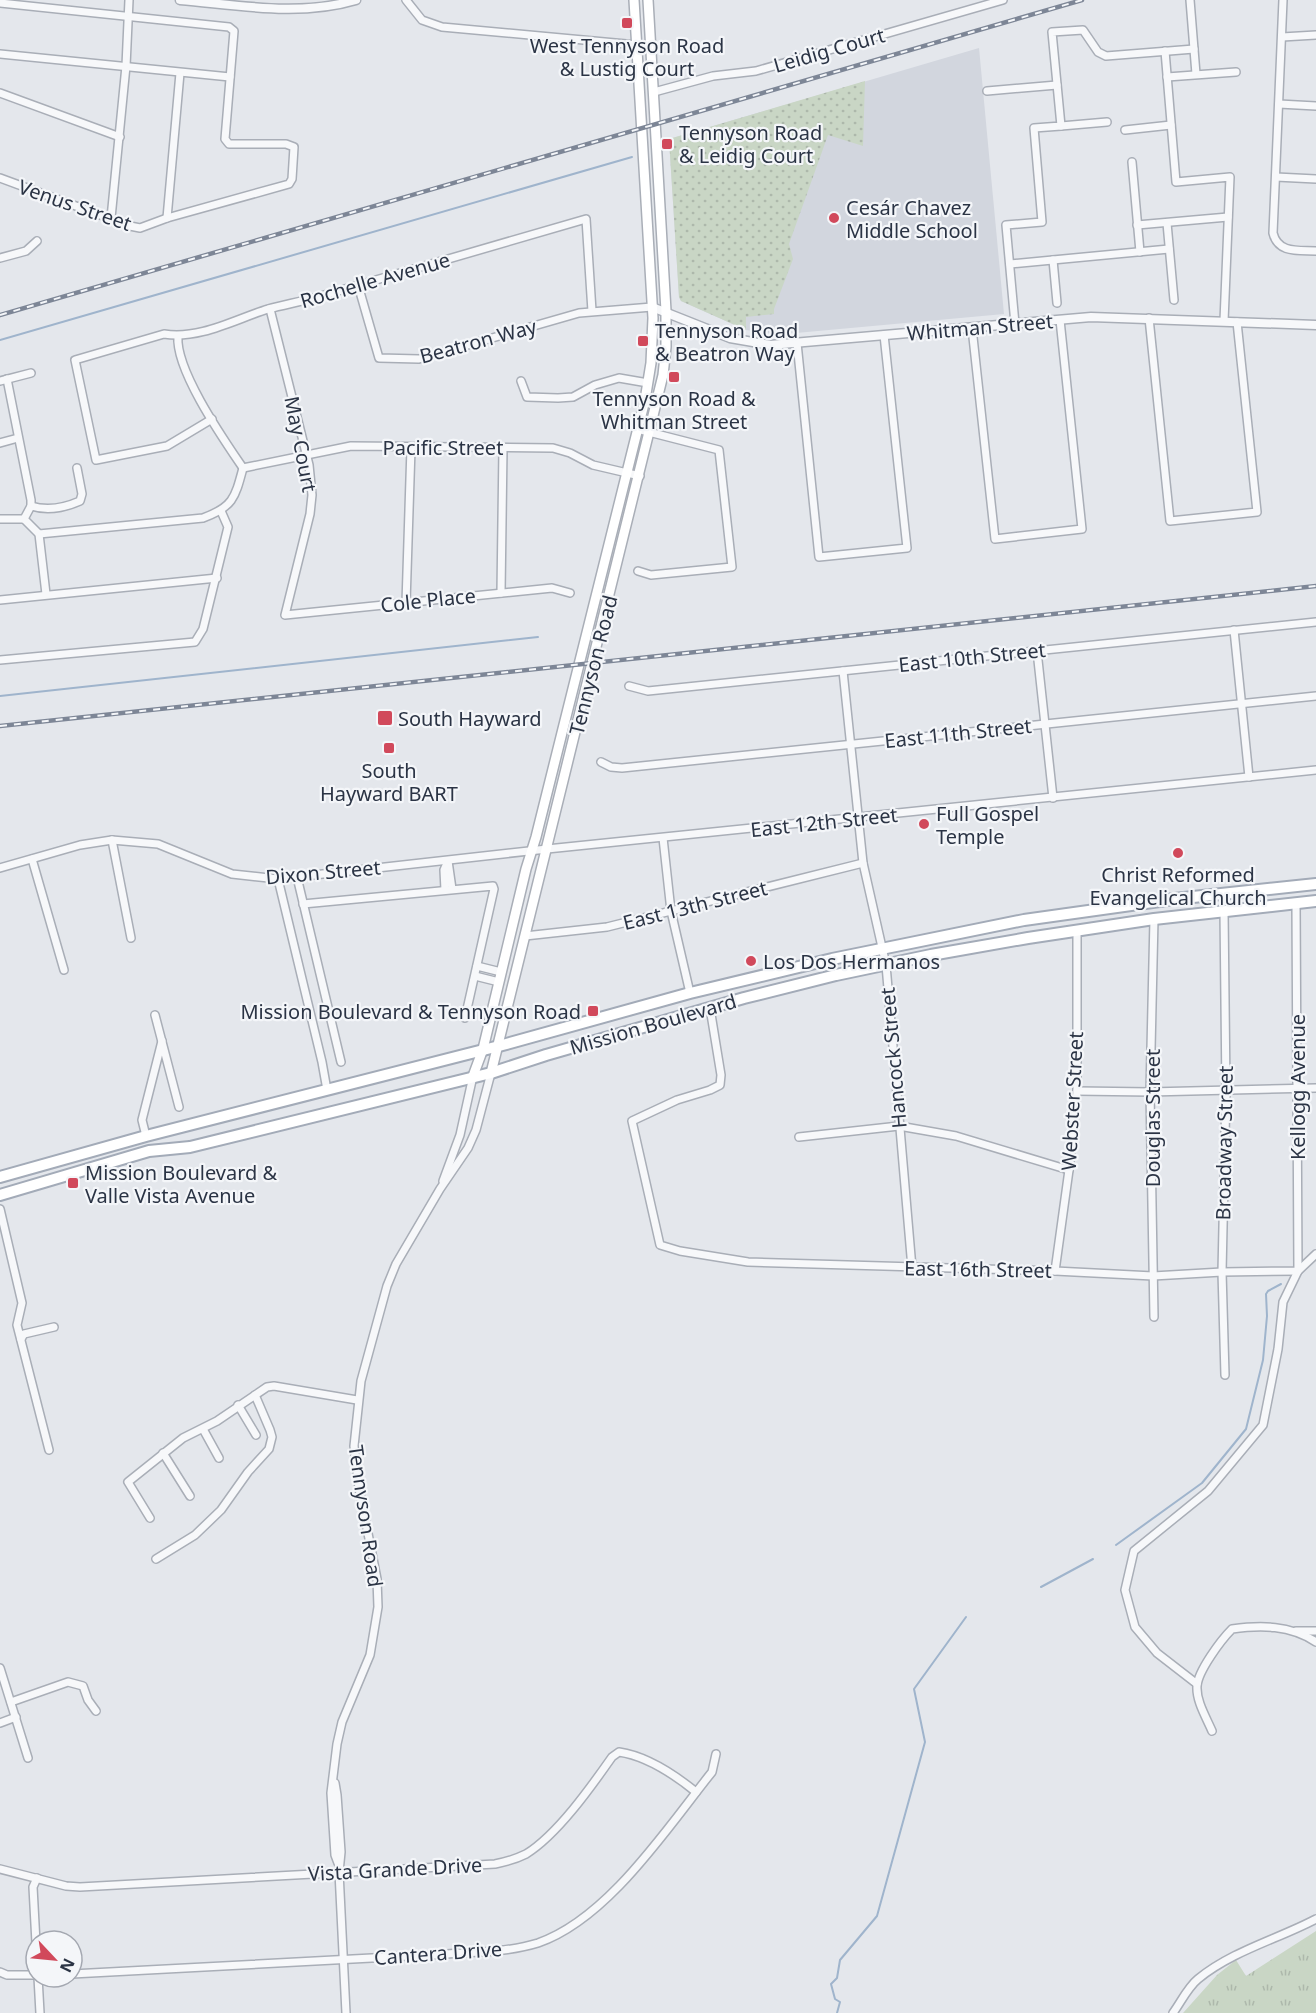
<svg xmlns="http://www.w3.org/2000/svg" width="1316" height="2013" font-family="'Noto Sans',sans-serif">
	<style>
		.built { fill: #d2d6de }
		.grass { fill: url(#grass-dots) }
		.park { fill: url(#park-tufts) }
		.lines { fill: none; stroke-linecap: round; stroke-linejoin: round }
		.stream { stroke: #9fb4cc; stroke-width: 2 }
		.minor-casing { stroke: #a9aeb7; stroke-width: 10 }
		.tertiary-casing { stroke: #a9aeb7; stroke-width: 11 }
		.secondary-casing { stroke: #a9aeb7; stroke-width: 12 }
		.primary-casing { stroke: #a3abb8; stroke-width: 14 }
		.minor { stroke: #f7f8fa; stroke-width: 7 }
		.tertiary { stroke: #f7f8fa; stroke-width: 8 }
		.secondary { stroke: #fff; stroke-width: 9 }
		.primary { stroke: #fff; stroke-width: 10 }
		.rail-casing { stroke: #7d8696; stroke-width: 4.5 }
		.rail { stroke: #f4f6f9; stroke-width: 2; stroke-dasharray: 7; stroke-linecap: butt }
		.poi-dot { fill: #d1495b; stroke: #f4f6f9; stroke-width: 2 }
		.labels { text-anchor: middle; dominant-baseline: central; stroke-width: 4.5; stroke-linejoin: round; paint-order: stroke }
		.poi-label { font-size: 20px; fill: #2b3445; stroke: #f4f6f9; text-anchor: start }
		.street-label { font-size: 20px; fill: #2b3445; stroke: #f4f6f9 }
	</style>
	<defs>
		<pattern id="grass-dots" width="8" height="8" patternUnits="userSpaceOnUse" patternTransform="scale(1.5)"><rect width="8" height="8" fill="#c9d6c5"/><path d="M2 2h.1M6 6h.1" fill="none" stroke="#adb8ab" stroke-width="1.8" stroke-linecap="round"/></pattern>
		<pattern id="park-tufts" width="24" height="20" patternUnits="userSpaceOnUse" patternTransform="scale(1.5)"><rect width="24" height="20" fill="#c9d6c5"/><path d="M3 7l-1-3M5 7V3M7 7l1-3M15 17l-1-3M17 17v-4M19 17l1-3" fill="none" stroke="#adb8ab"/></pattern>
	</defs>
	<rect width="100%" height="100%" fill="#e4e7ec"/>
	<polygon class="built" points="979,48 1004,314 796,333 770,333 746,330 681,301 679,297 669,139"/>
	<polygon class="grass" points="865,81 863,146 828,135 789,244 793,259 774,309 774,314 746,317 746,330 681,301 679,297 669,139"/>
	<polygon class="park" points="1316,1931 1316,2013 1183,2013 1217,1975 1236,1960 1246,1976"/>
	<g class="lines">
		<g class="stream">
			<polyline points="0,340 632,157"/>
			<polyline points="0,696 538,637"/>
			<polyline points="1116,1545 1202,1483 1246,1429 1263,1360 1267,1316 1266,1294 1268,1291 1281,1284"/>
			<polyline points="1041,1587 1093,1559"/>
			<polyline points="837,2013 840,2002 835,1999 831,1984 837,1978 840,1960 877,1916 925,1742 914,1689 966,1617"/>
		</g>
		<g class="minor-casing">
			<g id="minor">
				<polyline points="406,0 422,20 442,27 637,45"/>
				<polyline points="1190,0 1196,74"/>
				<path d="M1283,0L1273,233C1278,254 1299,250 1316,251"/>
				<polyline points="0,3 229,27 234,31 225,139 229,144 286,144 294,147 292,179 289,184 167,218 140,228 130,226 0,178"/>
				<polyline points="1282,37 1316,35"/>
				<polyline points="1165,51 1176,182 1230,177 1224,321"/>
				<polyline points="0,54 230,77"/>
				<polyline points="1167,77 1236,72"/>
				<polyline points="987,91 1057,85"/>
				<polyline points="654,92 713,76 756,71 1003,0"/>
				<polyline points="0,93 120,137"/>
				<polyline points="1279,104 1316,106"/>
				<polyline points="1061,126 1107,122"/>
				<polyline points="1125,130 1171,125"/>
				<polyline points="1132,162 1140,252"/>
				<polyline points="1276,177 1316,179"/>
				<polyline points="111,218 126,66 129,0"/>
				<polyline points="167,218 180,73"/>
				<polyline points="1167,223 1174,300"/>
				<polyline points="1137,225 1228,217"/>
				<polyline points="0,258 26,251 37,241"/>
				<polyline points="1053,260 1057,303"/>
				<polyline points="1010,264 1169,249"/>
				<polyline points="358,285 379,358 419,359 579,313 652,307"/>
				<polyline points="270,309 309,465 312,495 310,514 285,615 552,588 570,593"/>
				<polyline points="1149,318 1170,521 1257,512 1237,322"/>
				<polyline points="1015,324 1006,225 1042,222 1034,128 1061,126 1052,32 1083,30 1098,52 1106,56 1194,49"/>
				<polyline points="972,328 995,539 1082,529 1060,320"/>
				<path d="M178,336C175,370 224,440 243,468"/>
				<polyline points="797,343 819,557 907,548 884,335"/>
				<polyline points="7,379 31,500 31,506 24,519 39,534 46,594"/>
				<polyline points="0,381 31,373"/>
				<polyline points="521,381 527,397 558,398 573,397 595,385 619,378 648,383"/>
				<path d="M212,419L167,446L96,460L75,360L164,334C199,340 236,319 268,309C283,305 299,302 314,298L586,219L592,311"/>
				<polyline points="637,429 719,450 732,567 651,575 638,571"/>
				<polyline points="0,443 18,438"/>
				<polyline points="243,468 351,446 553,448 570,453 593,465 640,476"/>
				<path d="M31,506C47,511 64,508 80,501L82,494L77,468"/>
				<polyline points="0,519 24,519"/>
				<path d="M39,534L203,518C233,507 235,498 243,468"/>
				<polyline points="501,593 503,448"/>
				<polyline points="0,600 217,578"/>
				<polyline points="406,603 411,448"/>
				<polyline points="1234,630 1249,777"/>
				<polyline points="1037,651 1053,798"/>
				<polyline points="0,660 195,642 203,629 228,527 221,511"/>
				<polyline points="843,671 863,863 886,965 912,1268"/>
				<polyline points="629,686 648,691 1316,622"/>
				<polyline points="601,762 611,767 622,768 1316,696"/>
				<polyline points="663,838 671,911 690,993"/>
				<polyline points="112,840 131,938"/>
				<polyline points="32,859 64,970"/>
				<polyline points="448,861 452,889"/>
				<polyline points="0,868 80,845 112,840 158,844 232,874 278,879 547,849 1316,770"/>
				<polyline points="297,877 341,1062"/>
				<polyline points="278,879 322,1062 327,1090"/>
				<polyline points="445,890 444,870 448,861"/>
				<polyline points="303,904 493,886 494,889 465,1018"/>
				<polyline points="1224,911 1226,1091 1222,1272 1225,1375"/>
				<polyline points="525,936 607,927 863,863"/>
				<polyline points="477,966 501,972"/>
				<polyline points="475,976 499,982"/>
				<polyline points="710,1008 721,1075 720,1085 710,1090 677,1100 632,1121 660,1245 680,1251 748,1262 1055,1271 1153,1276 1222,1272 1298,1271 1296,904"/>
				<polyline points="155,1015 179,1107"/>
				<polyline points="1077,1091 1150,1092 1316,1088"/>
				<polyline points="146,1136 142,1120 162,1041"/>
				<polyline points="799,1137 899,1126 956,1136 1069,1170"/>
				<polyline points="443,1181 460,1135 473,1076"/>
				<polyline points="0,1209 22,1303 17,1325 49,1450"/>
				<polyline points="1055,1271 1069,1170 1077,1091 1077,930"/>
				<polyline points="1154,1317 1150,1092 1154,919"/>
				<polyline points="21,1339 24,1334 54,1327"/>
				<polyline points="238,1405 256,1435"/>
				<polyline points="203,1429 219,1458"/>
				<polyline points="163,1453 190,1496"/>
				<polyline points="150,1518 128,1482 183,1438 217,1421 267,1387 274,1386 357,1400"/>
				<polyline points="156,1559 195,1535 221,1510 248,1472 269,1449 272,1437 270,1430 255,1395"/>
				<polyline points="1296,1631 1316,1631"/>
				<polyline points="0,1668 28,1758"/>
				<polyline points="1197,1684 1157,1653 1135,1627 1125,1590 1134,1551 1208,1491 1263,1425 1278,1349 1283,1302 1298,1271 1316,1254"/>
				<polyline points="11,1702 68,1682 83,1686 88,1700 96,1711"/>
				<polyline points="0,1723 16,1717"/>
				<path d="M1212,1731C1206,1717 1196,1701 1197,1686C1198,1671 1221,1640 1232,1629C1261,1625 1290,1625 1316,1642"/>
				<polyline points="335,1783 337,1795 341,1852 339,1872 346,2013"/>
				<polyline points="338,1863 335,1855 331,1793 337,1744 342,1722 370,1655 378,1607 377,1579 359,1488 354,1446 361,1381 387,1286 396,1264 440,1189 468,1148 476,1130 491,1073"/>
				<path d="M0,1869L66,1886L80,1887L495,1864C505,1862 516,1859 526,1854C557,1835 591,1787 612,1757L619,1752C647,1756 675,1775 696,1792"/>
				<polyline points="36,1943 33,1887 37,1878"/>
				<polyline points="0,1972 7,1975 36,1975"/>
				<path d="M72,1974L447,1954C477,1952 509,1952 538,1943C608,1919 667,1828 712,1772L716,1754"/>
				<polyline points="38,1977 40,2013"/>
				<path d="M1173,2013C1181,2002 1188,1987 1198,1979C1232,1951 1278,1939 1316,1919"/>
			</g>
		</g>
		<g class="tertiary-casing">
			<g id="tertiary">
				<path d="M180,0C238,5 299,17 356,0"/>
				<polyline points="652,307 730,338 770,345 1091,317 1316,325"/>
			</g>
		</g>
		<g class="secondary-casing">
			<g id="secondary">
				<polyline points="491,1073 663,375 666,347 666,311 648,0"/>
				<polyline points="473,1076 483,1049 526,869 536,837 645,400 651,363 653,318 634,0"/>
			</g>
		</g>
		<g class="primary-casing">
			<g id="primary">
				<polyline points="0,1177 146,1136 499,1046 690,993 832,959 1024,920 1174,899 1316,884"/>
				<polyline points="0,1195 149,1151 190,1147 491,1073 546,1055 744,998 836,975 931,955 1028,938 1154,919 1316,901"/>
			</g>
		</g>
		<use href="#minor" class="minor"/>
		<use href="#tertiary" class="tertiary"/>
		<use href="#secondary" class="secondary"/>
		<use href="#primary" class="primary"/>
		<g class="rail-casing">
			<g id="rail">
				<polyline points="0,315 1082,0"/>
				<polyline points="0,726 1316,586"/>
			</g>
		</g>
		<use href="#rail" class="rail"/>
	</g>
	<g class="poi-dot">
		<rect x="621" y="17" width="12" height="12" rx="3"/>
		<rect x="661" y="138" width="12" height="12" rx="3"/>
		<circle cx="834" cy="218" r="6"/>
		<rect x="637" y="335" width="12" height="12" rx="3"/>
		<rect x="668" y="371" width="12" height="12" rx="3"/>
		<rect x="377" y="710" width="16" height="16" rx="3"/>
		<rect x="383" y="742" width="12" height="12" rx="3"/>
		<circle cx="924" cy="824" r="6"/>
		<circle cx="1178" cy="853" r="6"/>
		<circle cx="751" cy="961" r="6"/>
		<rect x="587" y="1005" width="12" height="12" rx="3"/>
		<rect x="67" y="1177" width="12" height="12" rx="3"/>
	</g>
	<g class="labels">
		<g class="poi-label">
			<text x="627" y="45" text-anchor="middle">West Tennyson Road<tspan x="627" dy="23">&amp; Lustig Court</tspan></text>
			<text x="679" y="132">Tennyson Road<tspan x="679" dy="23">&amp; Leidig Court</tspan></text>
			<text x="846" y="207">Cesár Chavez<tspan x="846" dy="23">Middle School</tspan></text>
			<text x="655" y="330">Tennyson Road<tspan x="655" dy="23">&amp; Beatron Way</tspan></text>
			<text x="674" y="398" text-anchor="middle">Tennyson Road &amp;<tspan x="674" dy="23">Whitman Street</tspan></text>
			<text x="398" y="718">South Hayward</text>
			<text x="389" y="770" text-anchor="middle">South<tspan x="389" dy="23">Hayward BART</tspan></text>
			<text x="936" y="813">Full Gospel<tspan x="936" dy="23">Temple</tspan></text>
			<text x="1178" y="874" text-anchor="middle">Christ Reformed<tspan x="1178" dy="23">Evangelical Church</tspan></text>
			<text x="763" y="961">Los Dos Hermanos</text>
			<text x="581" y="1011" text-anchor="end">Mission Boulevard &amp; Tennyson Road</text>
			<text x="85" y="1172">Mission Boulevard &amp;<tspan x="85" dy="23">Valle Vista Avenue</tspan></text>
		</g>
		<g class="street-label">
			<text transform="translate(829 50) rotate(-16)">Leidig Court</text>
			<text transform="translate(75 205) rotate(19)">Venus Street</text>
			<text transform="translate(375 280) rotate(-16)">Rochelle Avenue</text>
			<text transform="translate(980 327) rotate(-5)">Whitman Street</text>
			<text transform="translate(478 341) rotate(-15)">Beatron Way</text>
			<text transform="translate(301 444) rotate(79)">May Court</text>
			<text x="443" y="447">Pacific Street</text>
			<text transform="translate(428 600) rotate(-6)">Cole Place</text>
			<text transform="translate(972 657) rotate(-6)">East 10th Street</text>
			<text transform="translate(593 665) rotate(-76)">Tennyson Road</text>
			<text transform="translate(958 733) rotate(-6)">East 11th Street</text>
			<text transform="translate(824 822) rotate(-6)">East 12th Street</text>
			<text transform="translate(323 872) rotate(-5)">Dixon Street</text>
			<text transform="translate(695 905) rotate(-14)">East 13th Street</text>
			<text transform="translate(653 1024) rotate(-16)">Mission Boulevard</text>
			<text transform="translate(893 1058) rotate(-95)">Hancock Street</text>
			<text transform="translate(1297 1087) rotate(-90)">Kellogg Avenue</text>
			<text transform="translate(1072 1101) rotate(-87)">Webster Street</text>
			<text transform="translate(1152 1118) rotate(-90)">Douglas Street</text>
			<text transform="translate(1224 1143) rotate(-89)">Broadway Street</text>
			<text transform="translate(978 1269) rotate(1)">East 16th Street</text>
			<text transform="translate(366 1516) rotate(82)">Tennyson Road</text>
			<text transform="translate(395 1869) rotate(-3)">Vista Grande Drive</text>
			<text transform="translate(438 1953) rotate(-4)">Cantera Drive</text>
		</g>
	</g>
	<g transform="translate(54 1959) rotate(116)"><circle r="28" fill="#f4f6f9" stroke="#a4a8b1" stroke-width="1.5"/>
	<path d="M0-4.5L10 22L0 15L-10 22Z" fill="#d1495b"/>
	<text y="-9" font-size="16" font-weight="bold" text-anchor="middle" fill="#2b3445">N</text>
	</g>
</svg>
